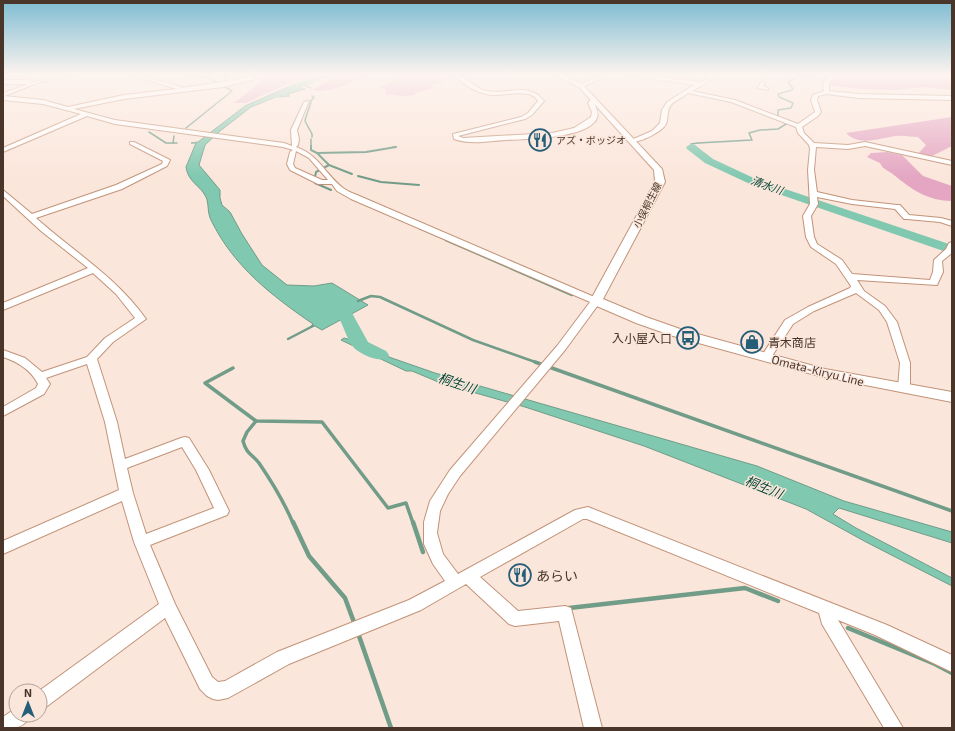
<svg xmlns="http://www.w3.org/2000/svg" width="955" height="731" font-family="'Exo 2','Noto Sans JP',sans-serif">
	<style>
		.green { fill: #e8b5cb }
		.forest { fill: #e4a6c2 }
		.water { fill: #80c8b0; stroke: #709c88 }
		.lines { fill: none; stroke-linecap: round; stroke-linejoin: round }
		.stream-far4 { stroke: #709c88; stroke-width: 1.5 }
		.stream-far3 { stroke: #709c88; stroke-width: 2 }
		.stream-far2 { stroke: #709c88; stroke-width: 2.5 }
		.stream-far1 { stroke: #709c88; stroke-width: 3.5 }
		.stream { stroke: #709c88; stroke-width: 4.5 }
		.river { fill: #80c8b0; fill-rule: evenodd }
		.minor-casing { stroke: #c29378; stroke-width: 2 }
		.major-casing { stroke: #c29378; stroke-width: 2 }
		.minor { fill: #fff; fill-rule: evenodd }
		.major { fill: #fff; fill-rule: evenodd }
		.labels { text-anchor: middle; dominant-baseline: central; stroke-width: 3; stroke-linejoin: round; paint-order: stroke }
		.far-poi-label { font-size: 10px; fill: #49352a; stroke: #fbe6db; text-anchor: start }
		.far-street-label { font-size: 10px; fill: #49352a; stroke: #fbe6db }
		.far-water-label { font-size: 11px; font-style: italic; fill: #064737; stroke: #fbe6db }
		.poi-label { font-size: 12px; fill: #49352a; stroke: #fbe6db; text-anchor: end }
		.street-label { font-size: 12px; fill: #49352a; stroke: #fbe6db }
		.water-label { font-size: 13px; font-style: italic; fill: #064737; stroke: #fbe6db }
		.near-poi-label { font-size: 14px; fill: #49352a; stroke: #fbe6db; text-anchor: start }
	</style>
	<rect width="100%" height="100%" fill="#fbe6db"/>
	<g class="green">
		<polygon points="269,75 300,75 296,80 246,103 234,103"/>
		<polygon points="405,75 436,75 444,83 430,84 434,88 415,93 415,95 403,96 385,94 386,89 379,88"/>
		<polygon points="858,75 952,75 952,83"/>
	</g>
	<g class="forest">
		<path d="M338,75H369C352,81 331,94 313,90Z"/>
		<polygon points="837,75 908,75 926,80 952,81 952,90 923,87 895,90 861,89 834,86 819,83"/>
		<path d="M952,117V146L930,157L918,154L926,145L918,137C911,137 903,135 896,136C879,138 860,147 846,133Z"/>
		<path d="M887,152L902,155L923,176L952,186V201C928,201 911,189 894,175C888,170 883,170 880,163L867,157L871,153Z"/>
	</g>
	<g class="water">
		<path d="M292,85L305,89L288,94L290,96L276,97L251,107L220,131L205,145L199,165L220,190V198L222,205L230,212L242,234L262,265L287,285L314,286L332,283L368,305L322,330L315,326L310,327L313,324C272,296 233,266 211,220C207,212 209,203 206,197C200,185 188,182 186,167L196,143H191L198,142L245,106Z"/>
		<polygon points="344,338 370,345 389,357 435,373 757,466 844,501 952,532 952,543 839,508 833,514 856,528 952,578 952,586 866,542 806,509 644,446 525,407 465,390 455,389 412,371 406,371 341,340"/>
	</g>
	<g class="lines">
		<g class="stream-far4">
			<polyline points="189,75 209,78 220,84"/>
			<polyline points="303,85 311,88"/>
			<polyline points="793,89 788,82 797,77 812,76 811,75"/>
			<polyline points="311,101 314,97 312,96"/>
			<polyline points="778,118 778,110 791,108 793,103 779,97 778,94 792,90"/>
			<polyline points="305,120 311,102"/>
			<polyline points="305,121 312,134 312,137"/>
			<polyline points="186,128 232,91 225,87"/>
			<polyline points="149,132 166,143 177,143"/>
			<polyline points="311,139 311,147"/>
			<polyline points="173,143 174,136"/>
			<polyline points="393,147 396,147"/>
			<polyline points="691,147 691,144 698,143 752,140 749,133 760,130 778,129 786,124"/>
		</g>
		<g class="stream-far3">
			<polyline points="311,146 311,150 317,153 329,165 316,172 315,177"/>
			<polyline points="317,153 366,152 396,147"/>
			<polyline points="329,165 352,174"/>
			<polyline points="358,176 381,182 419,185"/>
			<polyline points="315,183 331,190"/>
			<polyline points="419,228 449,241"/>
		</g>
		<g class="stream-far2">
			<polyline points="446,240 572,295"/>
			<polyline points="358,301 371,296 380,297 473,340 538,363"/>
			<polyline points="288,339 313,326"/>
		</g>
		<g class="stream-far1">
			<polyline points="535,362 952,511"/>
			<polyline points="233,368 205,383 256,421 322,422 388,508 406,503 413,523"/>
			<path d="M256,421L247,432L243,441C247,455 251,453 259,463C272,482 284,502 293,523"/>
		</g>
		<g class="stream">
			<polyline points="293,522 309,556 345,598 355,625"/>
			<polyline points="413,522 423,552"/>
			<polyline points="569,608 745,588 778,601"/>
			<polyline points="848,628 935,664 952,673"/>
			<polyline points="358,633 391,728"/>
		</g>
		<g class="river">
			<polygon points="322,75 335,75 299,88 277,98 271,98 270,96 293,84"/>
			<polygon points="691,144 695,145 713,159 758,180 952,245 952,254 750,184 705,163 687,149 686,147"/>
			<path d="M321,307L352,313L368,342L386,351L389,355L386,359C376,361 362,355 354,348C348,341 344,328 340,320L315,315L313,312L315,309Z"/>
		</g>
		<g class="minor-casing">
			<g id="minor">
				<path d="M62,75H73L40,82L4,96L43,100L68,107L124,95L177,89L131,75H139L181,87V88L229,81L224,75H229L233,80L256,75L252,80L223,87L124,99L74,109L115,120L284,143L292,146L291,130L304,102L309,101L297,130L299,139L298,145L296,147C319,155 325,174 343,188C347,191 352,193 357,195L599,299L601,301L565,350L460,476L448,494L440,511L437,533L443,554L458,574L575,510L588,507L887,625L952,655V672L875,635L838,620L903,728H884L822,624L819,613L587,519H583L480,577L518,611L565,606L571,608L602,728H584L559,621L515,626L509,624L466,584L421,610L289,664L228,698L218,700L213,699L207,696L200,689L165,618L46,707L40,710V691H39L159,604L134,542L122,501L3,554V541L119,490L105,422L87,364L46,378L50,384L44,394L3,416V407L36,388L38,384C31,370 18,362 3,357V350L25,358L42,372L87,357L105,338L135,318L116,294L93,273L3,310V303L88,268L41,231L3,196V190L32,214L116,185L162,164L163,161L130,144V142H134L170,160L167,166L122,189L36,218C74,252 115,276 146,319L113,342L97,359L117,422L125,459L181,438L185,437L189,438L209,470L229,511L227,515L150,545L175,604L212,677L218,682L225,681L277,652L409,600L445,581L433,564L424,544V522L430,501L450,470L557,346L590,302L351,199L337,191L332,184H318L290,170L287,164L290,152L293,150L283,147L115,124L87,116L3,152V148L81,114L43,104L3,100V93L28,84H3V80H28L30,83ZM296,151L309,158L328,180H322L295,168L293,164ZM182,447L196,470L214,508L146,534L133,493L127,468Z"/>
				<path d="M454,75C466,75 475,89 487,91C508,95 529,81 544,101L532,115L525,119L458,136L463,138L552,133L574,128L591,117L592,112L588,103L593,97L596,99L594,103C596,108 599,112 597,118C588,139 525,139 506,140C489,141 471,145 454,139L453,134L521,117L528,113L538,101L535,97L529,94C518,92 508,94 498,95C481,96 466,87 454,75Z"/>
				<polygon points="601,75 608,75 583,87 578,86"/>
				<path d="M630,75H645L699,82L706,80L710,75H715C709,83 700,86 692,91L735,100L798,124L815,112L811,100L813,95L824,91L823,83L831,75H836L829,83V91L859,94L952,96V100L859,98L827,94L818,96L817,100L821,112L818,116L802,127L804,133L814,143L848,145L865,142L952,161V165L865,146L848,149L816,147L814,170L817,192L852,200L897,205H900L909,215L941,218L952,221V226L940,222L907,219H904L895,209L852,204L817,197L818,204L811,216L814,237L817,244L842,260L852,274L930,280L933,272L934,260L946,249L949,243L952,242V253L942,261L943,272L937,285L857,280L864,291L885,306L897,322L910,363V388L908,391H900L898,388L900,363L887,322L879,310L856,293L814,311L793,324L770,359L766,360L761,357L785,320L808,307L850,288L851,286L836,264L811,247L806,237L803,216L810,204L808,170L810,149L809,145L798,133L796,127L731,102L688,93C683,97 676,100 672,104C666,109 669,117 666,124C662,132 639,143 631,142V140L652,131L660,123L662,110L667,102L694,85Z"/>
				<polygon points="761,82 765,82 763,86 768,88 768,90 758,88"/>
				<path d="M16,708V715H30C25,728 16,728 3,728V717Z"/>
			</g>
		</g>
		<g class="major-casing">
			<polygon id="major" points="554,75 564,75 583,85 662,169 665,182 603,299 646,317 683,330 825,369 952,392 952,402 819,376 673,336 636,323 592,304 590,301 655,182 654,170 579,87"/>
		</g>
		<use href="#minor" class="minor"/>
		<use href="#major" class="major"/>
	</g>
	<linearGradient id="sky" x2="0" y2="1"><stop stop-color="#7ebcd2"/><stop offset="0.42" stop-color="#fdf4ef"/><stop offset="1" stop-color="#fdf4ef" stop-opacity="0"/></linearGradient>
	<rect width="955" height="178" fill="url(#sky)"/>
	<defs>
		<g id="restaurant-ring" transform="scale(1.15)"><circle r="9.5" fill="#fbe6db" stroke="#255e78" stroke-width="1.5"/><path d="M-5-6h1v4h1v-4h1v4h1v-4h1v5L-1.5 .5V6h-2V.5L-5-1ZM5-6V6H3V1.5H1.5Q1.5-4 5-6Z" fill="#255e78"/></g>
		<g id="bus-ring" transform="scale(1.15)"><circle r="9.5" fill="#fbe6db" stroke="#255e78" stroke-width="1.5"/><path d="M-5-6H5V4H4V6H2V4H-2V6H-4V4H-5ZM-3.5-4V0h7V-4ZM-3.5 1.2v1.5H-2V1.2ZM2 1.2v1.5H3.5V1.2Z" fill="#255e78"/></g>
		<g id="shop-ring" transform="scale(1.15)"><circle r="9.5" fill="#fbe6db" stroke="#255e78" stroke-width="1.5"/><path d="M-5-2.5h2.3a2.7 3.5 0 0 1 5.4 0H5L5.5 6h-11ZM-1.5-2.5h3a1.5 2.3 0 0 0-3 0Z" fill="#255e78"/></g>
	</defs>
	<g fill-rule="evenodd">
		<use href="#restaurant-ring" x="540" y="140"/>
		<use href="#bus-ring" x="688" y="338"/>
		<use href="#shop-ring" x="752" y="342"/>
		<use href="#restaurant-ring" x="520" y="575"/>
	</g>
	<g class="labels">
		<g class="far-poi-label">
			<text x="556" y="140">アズ・ポッジオ</text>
		</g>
		<g class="far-street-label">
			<text transform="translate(647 205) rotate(-63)">小俣桐生線</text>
		</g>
		<g class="far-water-label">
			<text transform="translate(767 185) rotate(20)">清水川</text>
		</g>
		<g class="poi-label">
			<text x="672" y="338">入小屋入口</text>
			<text x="768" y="342" text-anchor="start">青木商店</text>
		</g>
		<g class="street-label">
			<text transform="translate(818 370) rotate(14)">Omata-Kiryu Line</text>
		</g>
		<g class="water-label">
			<text transform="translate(457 383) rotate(19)">桐生川</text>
			<text transform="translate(764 487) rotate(22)">桐生川</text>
		</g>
		<g class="near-poi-label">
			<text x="536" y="575">あらい</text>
		</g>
	</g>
	<rect width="955" height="731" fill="none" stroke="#49352a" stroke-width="8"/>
	<g transform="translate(28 703)"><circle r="19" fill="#fbe6db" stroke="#b49f94"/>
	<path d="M0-3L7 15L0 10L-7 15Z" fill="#255e78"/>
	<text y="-6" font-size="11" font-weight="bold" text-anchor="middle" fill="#49352a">N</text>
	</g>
</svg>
